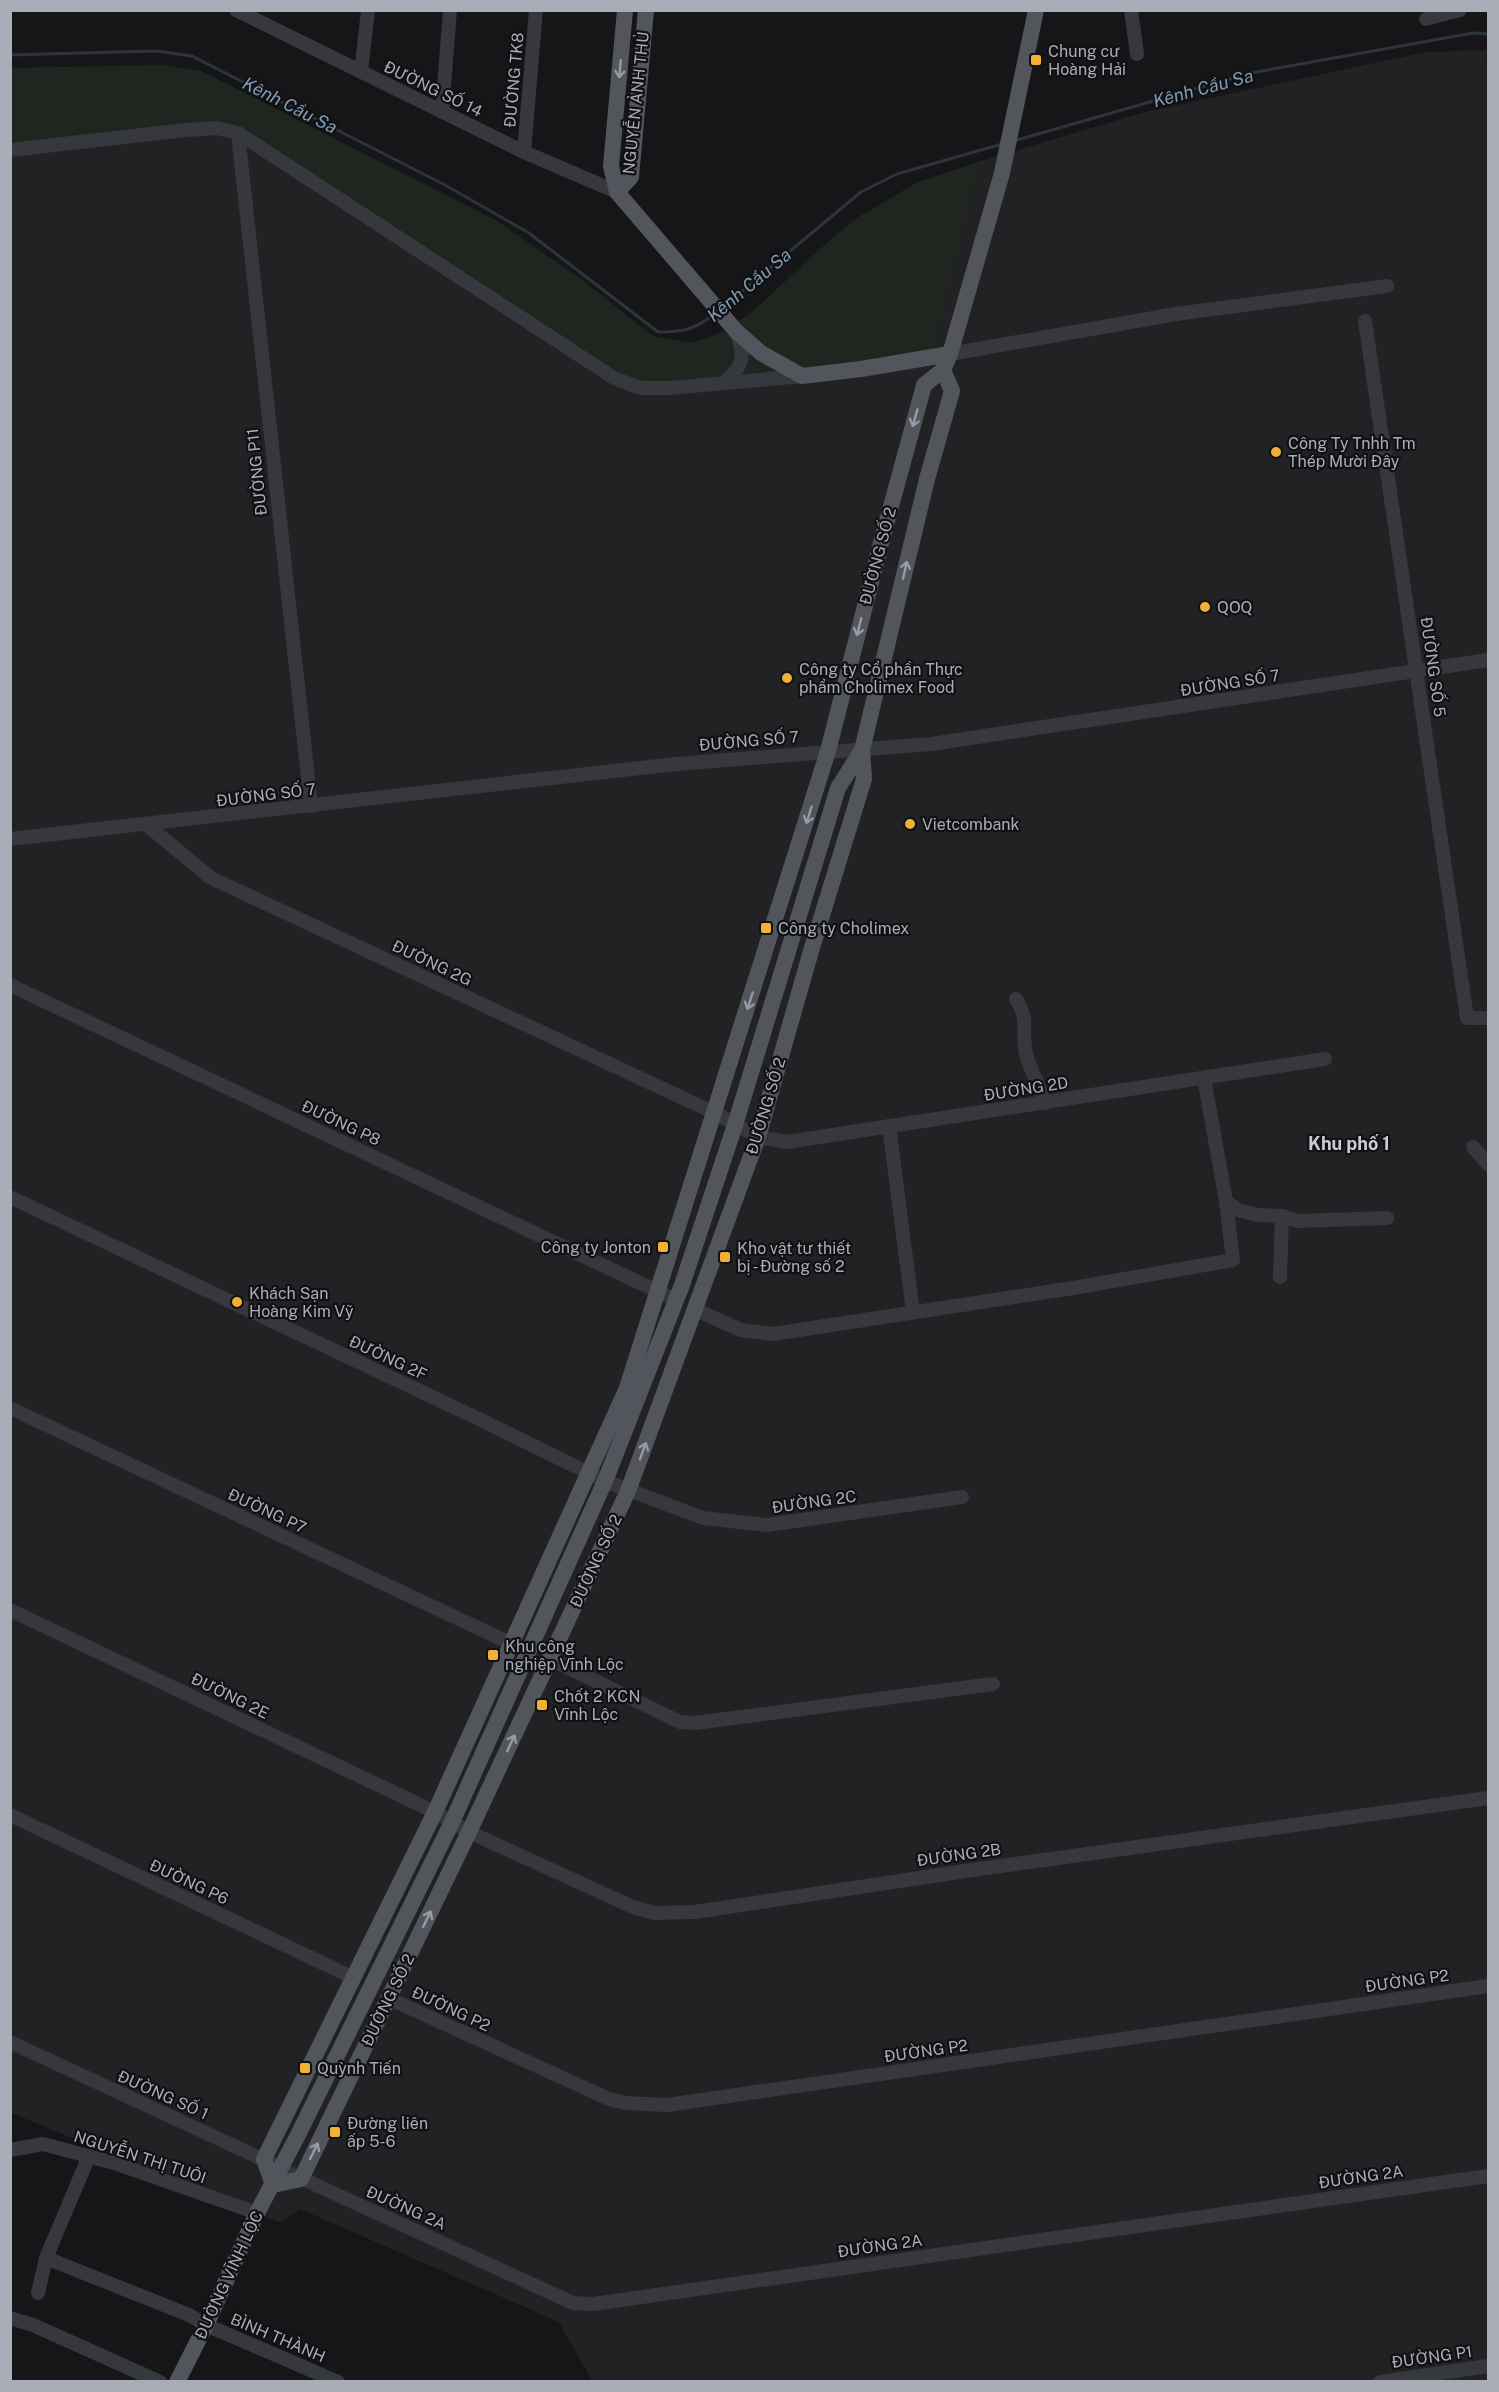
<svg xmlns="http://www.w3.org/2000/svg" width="1499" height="2392" font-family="'Public Sans',sans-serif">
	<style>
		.built { fill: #222225 }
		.green { fill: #1e261f }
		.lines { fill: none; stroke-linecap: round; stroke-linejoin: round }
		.stream { stroke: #2c353c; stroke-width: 3 }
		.minor { stroke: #37383d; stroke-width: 14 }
		.major { stroke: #53555c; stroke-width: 16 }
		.oneway { stroke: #979ba6 }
		.poi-dot { fill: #f2b134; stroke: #111113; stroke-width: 2 }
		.labels { text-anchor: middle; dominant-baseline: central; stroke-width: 4.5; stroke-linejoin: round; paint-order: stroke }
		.poi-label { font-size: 16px; fill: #a8adb8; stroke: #111113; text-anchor: start }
		.street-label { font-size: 16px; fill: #a8adb8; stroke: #111113 }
		.water-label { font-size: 18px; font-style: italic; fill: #7f9bb3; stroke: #111113 }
		.neighbourhood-label { font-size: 18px; font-weight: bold; fill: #c9ccd4; stroke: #111113 }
	</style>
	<rect width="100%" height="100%" fill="#161618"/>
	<polygon class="built" points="1486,50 1488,76 1488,2381 592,2381 559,2322 300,2209 281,2223 11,2113 11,68 165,65 201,71 497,221 581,279 654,337 692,343 718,334 750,314 831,239 860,216 916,183 978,162 1145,112 1426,52"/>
	<polygon class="green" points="165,65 201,71 497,221 581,279 654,337 692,343 718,334 750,314 831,239 861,216 916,183 978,162 931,354 651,385 620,375 240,127 221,120 11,144 11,68"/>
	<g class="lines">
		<g class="stream">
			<path d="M10,55L156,51L192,56L445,185L529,233L658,332C682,332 694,330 713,315"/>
			<polyline points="1014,141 1251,73 1473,33 1488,34"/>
			<polyline points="723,307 861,192 897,174 1002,144"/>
		</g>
		<g class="minor">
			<polyline points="236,10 524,152 617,192"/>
			<polyline points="1131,10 1137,54"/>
			<polyline points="1426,19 1460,10"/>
			<polyline points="361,72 368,10"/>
			<polyline points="442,112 450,10"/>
			<polyline points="238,133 311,806"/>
			<polyline points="10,150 186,130 217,128 238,133 614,378 640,388 670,388 802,376"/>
			<polyline points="524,152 536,10"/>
			<polyline points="1365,321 1467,1018 1488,1018"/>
			<polyline points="950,354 1176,314 1387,286"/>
			<path d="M725,382C745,364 745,356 736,331"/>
			<polyline points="147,825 211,878 715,1113 758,1137 787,1142 1325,1059"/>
			<polyline points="10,839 676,764 931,744 1488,660"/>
			<polyline points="10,985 676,1300"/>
			<path d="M1016,999C1030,1021 1021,1031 1026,1054C1030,1070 1040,1086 1045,1103"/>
			<polyline points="1204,1078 1226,1201 1238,1210 1257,1215 1282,1216 1298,1221 1387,1218"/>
			<polyline points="889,1126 913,1312"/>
			<polyline points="1473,1147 1488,1164"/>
			<polyline points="10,1197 481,1420 605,1481 703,1518 767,1525 962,1497"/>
			<polyline points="1280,1277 1282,1216"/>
			<polyline points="694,1309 741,1330 773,1334 1073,1288 1233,1260 1226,1201"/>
			<polyline points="10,1408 510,1643"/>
			<polyline points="10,1610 435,1812 469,1832 633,1907 654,1913 695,1912 972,1870 1488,1798"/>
			<polyline points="550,1659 680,1722 695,1723 993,1684"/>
			<polyline points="10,1815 354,1978"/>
			<polyline points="388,1998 609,2099 625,2103 667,2105 1488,1986"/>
			<polyline points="10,2042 273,2164"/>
			<polyline points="10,2150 43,2144 114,2163 257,2213"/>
			<polyline points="89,2156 46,2258 189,2315 206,2325 338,2382"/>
			<polyline points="292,2174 573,2303 593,2304 1488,2176"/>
			<polyline points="38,2293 46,2258"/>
			<polyline points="10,2318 33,2325 160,2382"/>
			<polyline points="1380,2382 1488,2366"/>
		</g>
		<g class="major">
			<polyline points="625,10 611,166 617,192 736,331 761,353 802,376 861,369 950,354"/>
			<polyline points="617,192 631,177 646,10"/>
			<polyline points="273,2185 264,2159 435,1812 627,1388 828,751 880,547 924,385 943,370 950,354 1002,173 1036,10"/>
			<polyline points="273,2185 301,2179 469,1832 628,1491 758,1137 811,951 864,779 862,750 927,479 952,391 943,370"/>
			<polyline points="177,2382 206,2325 257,2213 298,2135 452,1822 605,1481 682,1285 735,1125 838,788 862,750"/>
		</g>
	</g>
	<defs><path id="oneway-shaft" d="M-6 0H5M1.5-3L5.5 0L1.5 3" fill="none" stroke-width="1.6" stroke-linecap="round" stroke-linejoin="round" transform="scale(1.5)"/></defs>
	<g class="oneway">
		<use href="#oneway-shaft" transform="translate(620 69) rotate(95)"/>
		<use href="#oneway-shaft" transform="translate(915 418) rotate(106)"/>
		<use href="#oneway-shaft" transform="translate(905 570) rotate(-77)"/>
		<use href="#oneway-shaft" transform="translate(859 627) rotate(104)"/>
		<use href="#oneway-shaft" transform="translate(809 815) rotate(107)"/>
		<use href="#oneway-shaft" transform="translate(750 1001) rotate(108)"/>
		<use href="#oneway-shaft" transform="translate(643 1451) rotate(-70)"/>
		<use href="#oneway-shaft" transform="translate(511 1743) rotate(-65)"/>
		<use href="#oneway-shaft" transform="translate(427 1919) rotate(-64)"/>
		<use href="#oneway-shaft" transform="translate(314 2151) rotate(-64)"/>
	</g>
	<g class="poi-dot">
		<rect x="1030" y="54" width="12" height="12" rx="3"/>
		<circle cx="1276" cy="452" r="6"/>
		<circle cx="1205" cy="607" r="6"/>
		<circle cx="787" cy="678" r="6"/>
		<circle cx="910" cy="824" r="6"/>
		<rect x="760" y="922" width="12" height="12" rx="3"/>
		<rect x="657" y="1241" width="12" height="12" rx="3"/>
		<rect x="719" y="1251" width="12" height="12" rx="3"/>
		<circle cx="237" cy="1302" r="6"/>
		<rect x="487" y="1649" width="12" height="12" rx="3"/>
		<rect x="536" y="1699" width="12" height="12" rx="3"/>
		<rect x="299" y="2062" width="12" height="12" rx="3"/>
		<rect x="329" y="2126" width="12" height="12" rx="3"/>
	</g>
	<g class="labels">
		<g class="poi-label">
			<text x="1048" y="51">Chung cư<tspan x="1048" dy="18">Hoàng Hải</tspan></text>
			<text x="1288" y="443">Công Ty Tnhh Tm<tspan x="1288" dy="18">Thép Mười Đây</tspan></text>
			<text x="1217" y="607">QOQ</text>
			<text x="799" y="669">Công ty Cổ phần Thực<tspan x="799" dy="18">phẩm Cholimex Food</tspan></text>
			<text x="922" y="824">Vietcombank</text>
			<text x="778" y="928">Công ty Cholimex</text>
			<text x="651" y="1247" text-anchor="end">Công ty Jonton</text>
			<text x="737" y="1248">Kho vật tư thiết<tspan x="737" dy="18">bị - Đường số 2</tspan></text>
			<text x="249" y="1293">Khách Sạn<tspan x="249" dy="18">Hoàng Kim Vỹ</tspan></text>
			<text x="505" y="1646">Khu công<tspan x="505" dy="18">nghiệp Vĩnh Lộc</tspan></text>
			<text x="554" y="1696">Chốt 2 KCN<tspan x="554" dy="18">Vĩnh Lộc</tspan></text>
			<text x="317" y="2068">Quỳnh Tiến</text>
			<text x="347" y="2123">Đường liên<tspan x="347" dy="18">ấp 5-6</tspan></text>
		</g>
		<g class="street-label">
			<text transform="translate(514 80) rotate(-85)">ĐƯỜNG TK8</text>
			<text transform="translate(433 89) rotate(26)">ĐƯỜNG SỐ 14</text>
			<text transform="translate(636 103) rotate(-84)">NGUYỄN ẢNH THỦ</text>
			<text transform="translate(257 472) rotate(-96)">ĐƯỜNG P11</text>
			<text transform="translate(878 556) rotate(-75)">ĐƯỜNG SỐ 2</text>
			<text transform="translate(1433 667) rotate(82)">ĐƯỜNG SỐ 5</text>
			<text transform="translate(1230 683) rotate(-9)">ĐƯỜNG SỐ 7</text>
			<text transform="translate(749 741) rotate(-5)">ĐƯỜNG SỐ 7</text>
			<text transform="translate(266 795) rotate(-7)">ĐƯỜNG SỐ 7</text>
			<text transform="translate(432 963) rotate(25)">ĐƯỜNG 2G</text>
			<text transform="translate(1026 1089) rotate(-9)">ĐƯỜNG 2D</text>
			<text transform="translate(766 1106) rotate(-73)">ĐƯỜNG SỐ 2</text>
			<text transform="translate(341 1123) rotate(25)">ĐƯỜNG P8</text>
			<text transform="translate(388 1358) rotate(25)">ĐƯỜNG 2F</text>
			<text transform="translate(814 1502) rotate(-8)">ĐƯỜNG 2C</text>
			<text transform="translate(267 1511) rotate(25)">ĐƯỜNG P7</text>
			<text transform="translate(596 1561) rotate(-65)">ĐƯỜNG SỐ 2</text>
			<text transform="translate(230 1696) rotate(26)">ĐƯỜNG 2E</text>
			<text transform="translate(959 1855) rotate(-8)">ĐƯỜNG 2B</text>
			<text transform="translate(189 1882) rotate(25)">ĐƯỜNG P6</text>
			<text transform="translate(1407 1981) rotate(-8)">ĐƯỜNG P2</text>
			<text transform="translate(388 2000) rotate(-64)">ĐƯỜNG SỐ 2</text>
			<text transform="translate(451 2009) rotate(25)">ĐƯỜNG P2</text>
			<text transform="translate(926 2051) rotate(-8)">ĐƯỜNG P2</text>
			<text transform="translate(163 2095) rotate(24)">ĐƯỜNG SỐ 1</text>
			<text transform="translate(140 2157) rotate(18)">NGUYỄN THỊ TUÔI</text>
			<text transform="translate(1361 2177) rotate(-8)">ĐƯỜNG 2A</text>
			<text transform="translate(406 2208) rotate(24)">ĐƯỜNG 2A</text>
			<text transform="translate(880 2246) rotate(-8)">ĐƯỜNG 2A</text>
			<text transform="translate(229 2275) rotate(-65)">ĐƯỜNG VĨNH LỘC</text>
			<text transform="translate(278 2338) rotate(23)">BÌNH THÀNH</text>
			<text transform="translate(1432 2357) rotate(-8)">ĐƯỜNG P1</text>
		</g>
		<g class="water-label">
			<text transform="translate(1203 88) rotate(-15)">Kênh Cầu Sa</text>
			<text transform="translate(290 105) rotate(27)">Kênh Cầu Sa</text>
			<text transform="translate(749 285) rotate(-40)">Kênh Cầu Sa</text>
		</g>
		<g class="neighbourhood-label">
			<text x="1349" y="1143">Khu phố 1</text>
		</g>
	</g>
	<rect width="1499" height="2392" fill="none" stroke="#a8adb8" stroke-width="24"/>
</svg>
